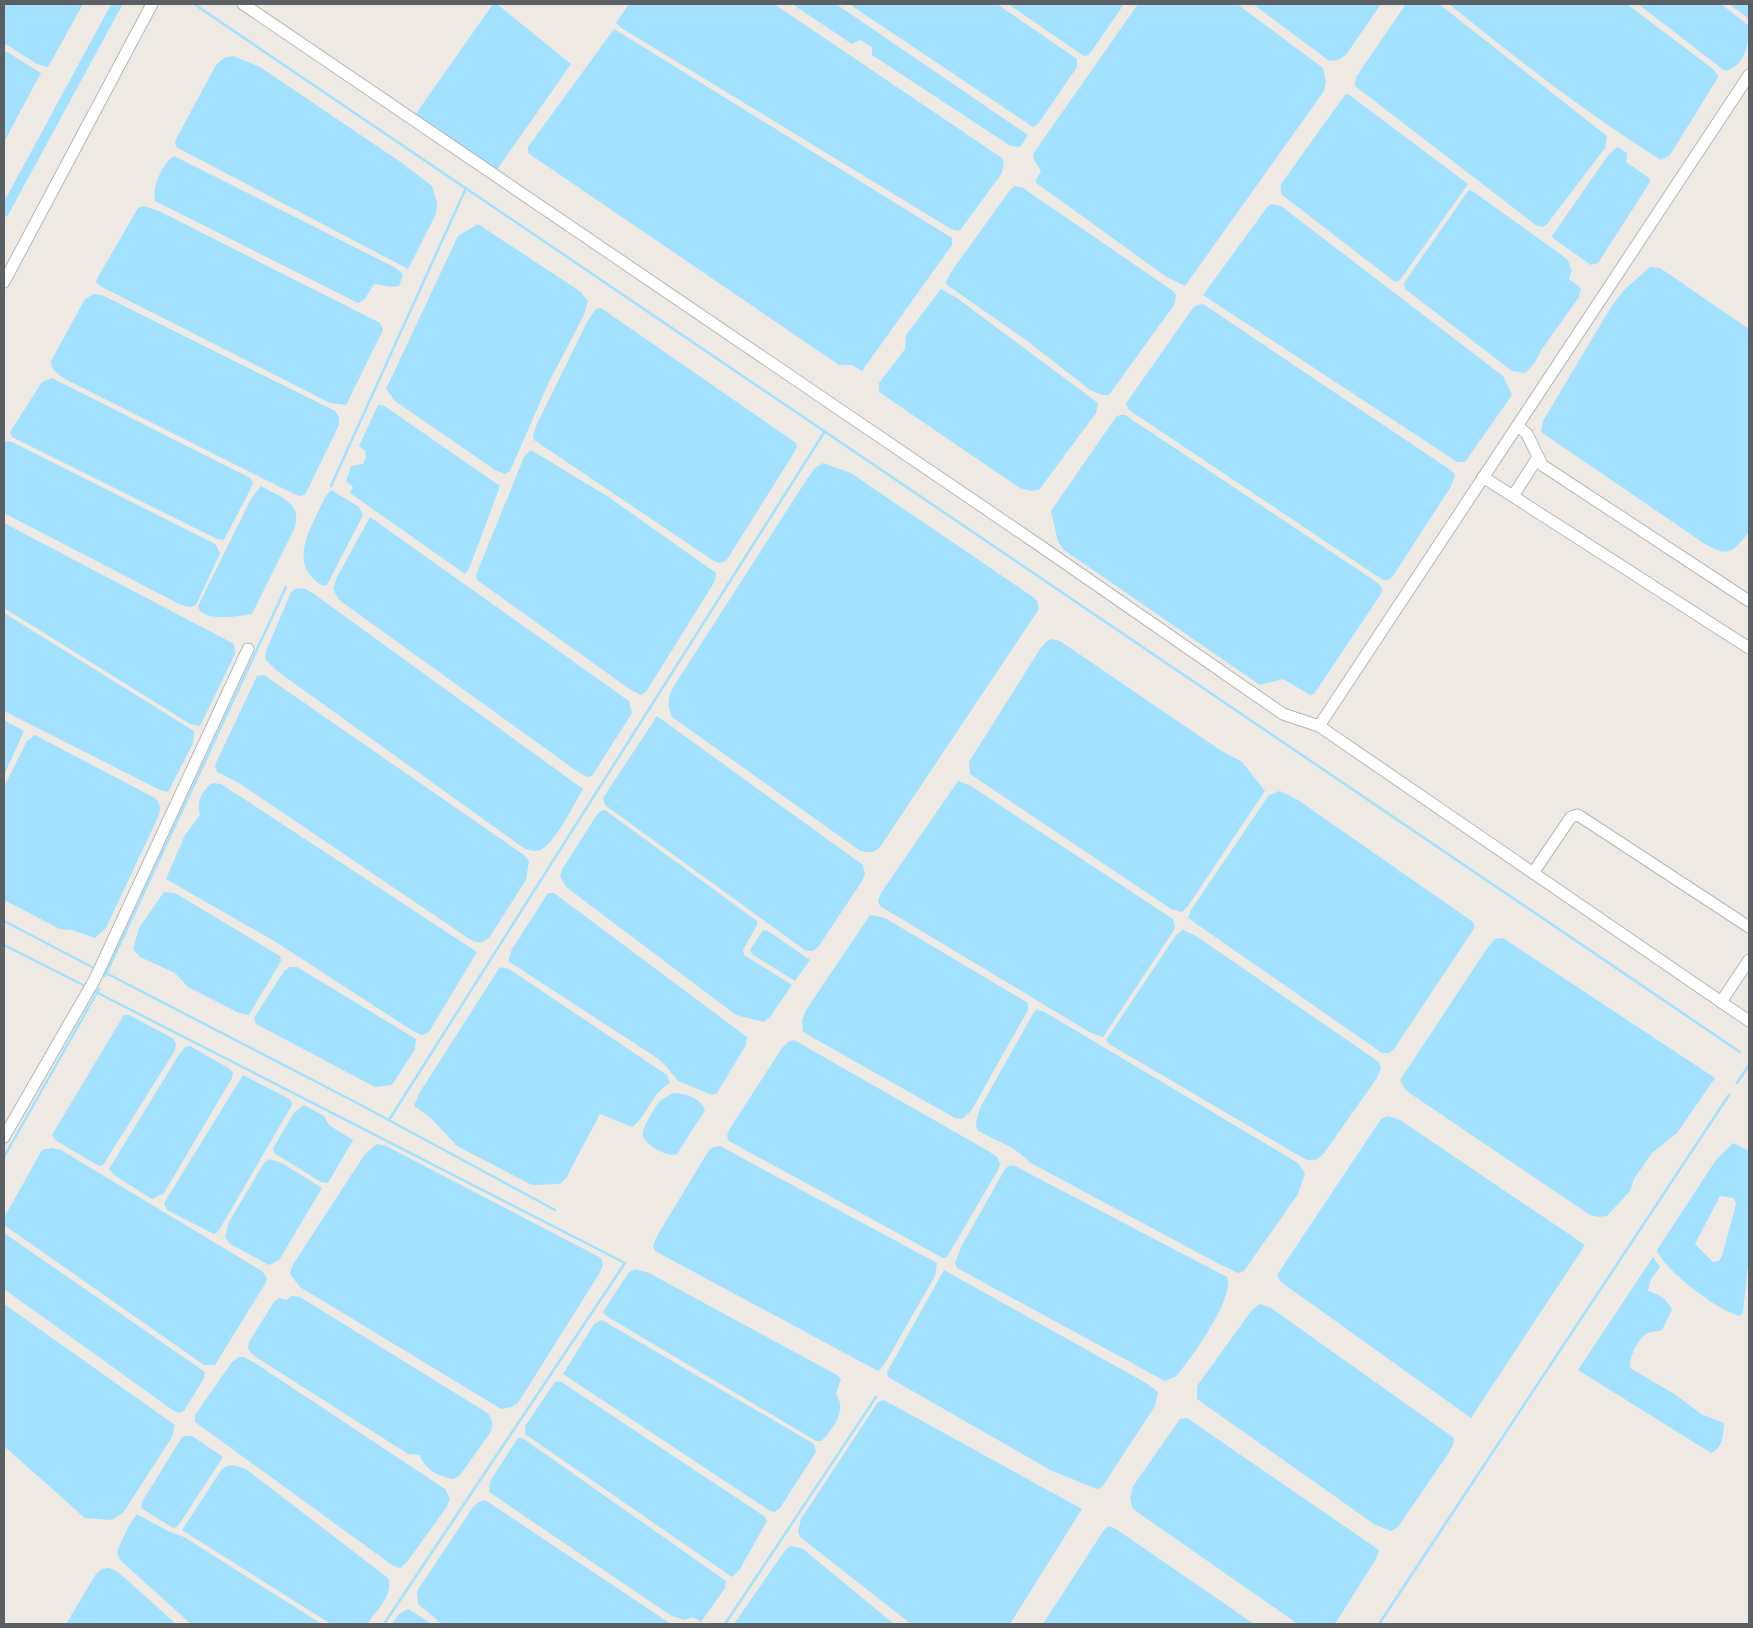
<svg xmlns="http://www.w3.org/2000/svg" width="1753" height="1628" font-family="Barlow,sans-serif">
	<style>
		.water { fill: #a2e1ff; fill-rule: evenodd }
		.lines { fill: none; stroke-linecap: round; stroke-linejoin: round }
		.stream { stroke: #a2e1ff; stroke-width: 2.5 }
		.canal { stroke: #a2e1ff; stroke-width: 10 }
		.minor-casing { stroke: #b3b7ba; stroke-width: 13 }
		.minor { stroke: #fff; stroke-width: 11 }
	</style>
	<rect width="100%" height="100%" fill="#eeeae3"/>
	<g class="water">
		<polygon points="4,4 83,4 48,67 37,64 4,43"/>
		<polygon points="493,4 497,4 571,64 496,171 415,115"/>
		<polygon points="629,4 774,4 1002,158 1004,162 1002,173 961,229 958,231 951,229 623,29 616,23"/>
		<polygon points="792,4 836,4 1028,135 1021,146 1017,147 1009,145 872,55 872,47 860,40 852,44"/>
		<polygon points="849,4 997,4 1077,59 1077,67 1038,124 1033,127"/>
		<polygon points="1008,4 1124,4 1089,55 1084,56"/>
		<polygon points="1138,4 1237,4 1323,68 1326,82 1324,91 1185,286 1165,276 1035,182 1041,171 1034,160 1033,154"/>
		<path d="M1253,4H1381L1348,52C1342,59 1337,62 1328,60Z"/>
		<polygon points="1406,4 1439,4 1607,136 1605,148 1548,223 1543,227 1537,226 1355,86 1356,77"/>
		<path d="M1449,4H1627L1713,69L1718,76L1717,79L1670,155L1661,160C1587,114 1517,59 1449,4Z"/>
		<path d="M1638,4H1721L1749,26C1749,43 1745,67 1725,71Z"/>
		<polygon points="1729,4 1749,4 1749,20 1749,19"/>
		<polygon points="614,29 952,238 952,245 862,371 852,365 839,365 528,153 528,147"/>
		<polygon points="4,50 41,73 4,142"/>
		<polygon points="233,56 260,67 402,163 432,186 437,202 436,214 408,269 176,147 175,141 216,65 224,58"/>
		<polygon points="1348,94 1468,184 1400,280 1395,282 1281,194 1281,184 1345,95"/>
		<polygon points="1618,147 1627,153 1626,162 1649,178 1650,182 1598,263 1591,265 1554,239 1552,236 1609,154"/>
		<path d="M174,156L394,267L403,274L399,286L392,287L374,284L364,300L358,303L155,201C152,187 162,164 174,156Z"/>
		<polygon points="1015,186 1023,188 1173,291 1176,295 1174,305 1109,395 1102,395 1090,390 1026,340 947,285 946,282 951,272 1010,190"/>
		<polygon points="1471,190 1567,259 1572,270 1569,279 1581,288 1579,297 1542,349 1534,364 1525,373 1512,371 1405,289 1404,283 1468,191"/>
		<polygon points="1272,204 1281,206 1503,376 1512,395 1465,462 1457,462 1203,295 1268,206"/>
		<polygon points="144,206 161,212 380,323 383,330 346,405 330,403 100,286 96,282 98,277 138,208"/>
		<polygon points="478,224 581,292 588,301 584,315 549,382 510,471 505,474 495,470 395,401 386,389 458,236"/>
		<path d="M1650,267L1660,268L1749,329V532C1732,552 1730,558 1705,544L1541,432L1543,421L1611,307L1625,289Z"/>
		<polygon points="941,289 957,298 1098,403 1096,413 1039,490 1030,491 1020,488 879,392 879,383 905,349 906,335"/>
		<path d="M94,294L102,295L335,411L339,417V425L305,495L299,496L286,490L65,379C58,374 51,370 51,361L85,299Z"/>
		<polygon points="1203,304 1452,471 1455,476 1450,488 1393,576 1388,580 1383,580 1129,410 1126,404 1129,399 1193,308 1197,305"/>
		<polygon points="601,308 796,443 797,447 792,456 726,561 719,563 714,561 534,440 533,435 536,426 587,322 596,309"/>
		<polygon points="52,378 250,478 253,482 251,488 224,540 217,539 12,437 10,432 42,382"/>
		<polygon points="378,405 383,405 500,486 469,569 465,574 350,493 353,487 346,481 351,466 363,464 366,457 365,451 359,446"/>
		<polygon points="1120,415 1125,415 1378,583 1382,588 1381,594 1314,694 1310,695 1283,679 1260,685 1064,550 1058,542 1051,511 1116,417"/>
		<polygon points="7,441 12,442 215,544 220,553 196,605 190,607 181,605 4,513 4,444"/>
		<polygon points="531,450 607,496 716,573 715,581 646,692 641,695 631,690 477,580 476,575 524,457"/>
		<path d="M823,463L851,473L1033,597L1037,601L1039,609L880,847C873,854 868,853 859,850L672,717C667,706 668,700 672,689L807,479L815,468Z"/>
		<path d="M261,486C279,497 304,502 294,529L252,614C239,616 201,623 198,606L251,499Z"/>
		<path d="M331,490L359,507L363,515L327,585L323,586C285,564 312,527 325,497Z"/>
		<polygon points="370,517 629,701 632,713 592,776 588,777 578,772 339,600 333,589 337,577"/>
		<polygon points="4,523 234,644 235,654 200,726 190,724 4,608"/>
		<path d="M297,588L306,589L314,594L583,789C574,804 555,844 540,850C535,852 530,850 525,849L277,671L265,659L266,651L291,592Z"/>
		<polygon points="4,613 194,731 193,743 168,792 160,790 4,711"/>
		<polygon points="1052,639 1060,641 1220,750 1242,762 1265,791 1188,906 1182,912 1171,909 970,774 969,762 1040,649 1047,641"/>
		<path d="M264,675L524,855L529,861L526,880L489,938C480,944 476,943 468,938L239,783L217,772L215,765L257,676Z"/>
		<polygon points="657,716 863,865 865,874 862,881 819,946 813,951 806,951 605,805 603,798"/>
		<polygon points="4,720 24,731 4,775"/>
		<path d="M35,735L155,798C161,804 161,809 158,817L106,928L95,938L72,930L60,929L4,900V787L27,741Z"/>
		<polygon points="958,781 971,786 1173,919 1175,927 1172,933 1103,1037 1091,1033 880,906 878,901 881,893"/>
		<path d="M212,783L221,784L235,793L477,952L429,1032L422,1035L413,1031L274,941L166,879L185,835L200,815C196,801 202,791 212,783Z"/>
		<polygon points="1280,791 1298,800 1473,922 1475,927 1394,1049 1389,1053 1382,1053 1188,918 1191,910 1269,795"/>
		<polygon points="605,810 757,921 757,925 743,950 744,955 792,985 770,1017 764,1022 736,1015 566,887 560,876 563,868 596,816 600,811"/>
		<polygon points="164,892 175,893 280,956 281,961 249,1015 239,1013 188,987 175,973 140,957 133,949 139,928"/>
		<polygon points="548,893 554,893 747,1037 746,1045 717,1093 712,1095 678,1081 665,1065 657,1058 508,961 512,949"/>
		<polygon points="870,915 885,918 1028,1003 1028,1010 971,1111 962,1119 955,1118 803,1032 802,1020 806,1010"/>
		<polygon points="763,930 768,931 810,960 795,981 752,954 750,950"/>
		<path d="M1183,930L1196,936L1379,1062L1381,1069L1377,1078L1324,1153C1317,1160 1313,1163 1303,1158L1109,1044L1106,1040L1176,935Z"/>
		<polygon points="1503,938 1715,1078 1677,1133 1652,1153 1634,1179 1630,1191 1607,1216 1598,1217 1590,1215 1411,1094 1404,1088 1400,1080 1488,947 1495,939"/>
		<polygon points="289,967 297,967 416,1039 415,1049 392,1085 375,1087 256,1024 254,1018 284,971"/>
		<path d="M500,967L509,969L667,1075L670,1083C650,1095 648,1115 632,1127L600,1114L566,1178L560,1184L532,1185L457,1146L431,1118L414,1106L420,1092Z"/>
		<path d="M1037,1010L1043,1011L1298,1163L1305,1173L1298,1194L1244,1271L1238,1273L1217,1263L1029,1162C1015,1146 994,1140 977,1130L976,1122L980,1108L1034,1012Z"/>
		<polygon points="124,1015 129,1015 174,1039 176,1045 174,1052 103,1165 99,1166 55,1140 52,1135"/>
		<polygon points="794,1040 990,1152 998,1158 1000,1165 998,1170 947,1257 943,1258 729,1141 727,1136 729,1130 782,1048 788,1042"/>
		<polygon points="190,1046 230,1069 233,1073 232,1078 164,1193 152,1199 114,1175 109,1169 180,1053 185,1047"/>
		<polygon points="243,1075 291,1100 292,1105 218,1232 214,1234 167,1210 164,1203"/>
		<path d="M673,1093C684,1093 701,1098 705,1110L677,1154C669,1158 644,1145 643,1135C641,1130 656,1105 660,1101C664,1098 669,1095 673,1093Z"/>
		<polygon points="304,1105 324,1116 329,1125 353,1140 328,1183 321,1182 274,1153 273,1148 294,1113"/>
		<polygon points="1388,1116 1400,1120 1585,1245 1471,1418 1281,1282 1277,1275 1381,1119"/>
		<path d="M1733,1143L1749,1151V1254L1743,1313L1740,1316C1718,1311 1665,1271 1657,1250L1716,1160ZM1720,1196L1734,1198L1736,1204L1722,1256L1719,1261L1713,1262L1695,1244Z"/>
		<polygon points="377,1144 386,1146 601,1258 603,1265 599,1274 518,1403 511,1407 501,1409 300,1287 290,1274 292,1266 365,1154"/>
		<polygon points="720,1146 937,1263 935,1276 884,1365 878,1371 655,1251 653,1246 657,1236 709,1150 713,1147"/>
		<polygon points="52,1148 61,1150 262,1271 267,1278 265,1284 215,1365 204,1365 4,1225 5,1216 42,1150"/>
		<polygon points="269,1159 282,1163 322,1188 279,1260 269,1265 230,1244 225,1237 229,1222 264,1163"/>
		<path d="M1010,1165L1015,1166L1227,1277C1236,1296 1189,1362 1175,1377L1165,1381L957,1268L955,1263L962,1245L1005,1169Z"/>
		<polygon points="4,1233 205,1372 204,1378 184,1411 179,1413 174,1411 4,1289"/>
		<path d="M1653,1257L1660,1267L1651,1279L1648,1291C1660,1295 1666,1298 1672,1310L1662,1330C1657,1331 1650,1332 1646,1334C1637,1340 1629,1358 1630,1368L1676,1395L1701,1414L1724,1423C1723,1435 1723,1448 1711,1453L1578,1370Z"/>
		<path d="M635,1269L649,1273L837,1375L841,1379L836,1393C837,1397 840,1400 840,1405C842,1416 829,1434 821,1441H816L608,1317L603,1313L604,1310L629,1272Z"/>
		<polygon points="944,1270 1146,1383 1158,1392 1155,1406 1102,1487 1097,1489 1052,1471 888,1377 887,1372"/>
		<path d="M292,1296L300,1297L486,1412C493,1419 494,1424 490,1433L460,1475L454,1479C439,1477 424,1469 420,1455L408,1454L253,1355L248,1349L249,1342L274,1302L279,1298L286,1300Z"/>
		<polygon points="4,1304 175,1425 172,1437 123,1513 111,1520 85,1518 4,1446"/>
		<polygon points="1260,1304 1271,1308 1454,1438 1453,1445 1448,1454 1398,1527 1391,1531 1374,1524 1197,1399 1197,1386 1252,1310"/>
		<polygon points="602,1320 814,1444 816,1452 780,1508 775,1512 770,1511 563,1374 594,1324"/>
		<polygon points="239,1357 244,1357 258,1365 445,1489 450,1499 446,1508 407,1562 400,1568 392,1565 195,1422 195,1415 232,1362"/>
		<polygon points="560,1381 764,1516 767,1521 740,1569 732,1577 525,1434 525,1426 555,1382"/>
		<polygon points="884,1400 1082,1509 1010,1624 911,1624 800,1537 798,1531 801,1519 878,1402"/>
		<polygon points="1187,1418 1379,1550 1376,1559 1335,1624 1298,1624 1133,1509 1130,1499 1133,1486 1180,1419"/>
		<polygon points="186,1436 192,1436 223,1457 178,1526 173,1528 141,1508 142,1502 182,1437"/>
		<polygon points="518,1438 524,1439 726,1581 725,1588 701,1622 693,1617 684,1620 670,1615 489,1492 490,1481"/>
		<path d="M234,1465L246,1469L388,1578C394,1595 376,1611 367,1624H331L182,1530L222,1469L227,1466Z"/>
		<polygon points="485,1500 671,1624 442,1624 418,1604 417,1591 473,1507 479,1502"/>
		<polygon points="137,1514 168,1531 184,1537 322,1624 191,1624 120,1560 117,1552 128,1527"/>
		<polygon points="1109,1526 1116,1529 1254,1624 1043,1624 1104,1530"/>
		<polygon points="791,1546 803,1549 894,1624 734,1624 786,1549"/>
		<polygon points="109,1568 118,1572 176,1624 66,1624 96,1574 102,1569"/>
		<polygon points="408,1609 432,1624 392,1624 399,1614"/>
	</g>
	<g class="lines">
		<g class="stream">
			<polyline points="194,4 1740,1052"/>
			<polyline points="331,486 466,188"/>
			<polyline points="4,921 92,967"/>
			<polyline points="4,945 83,985"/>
			<polyline points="106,973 359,1104 555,1210"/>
			<polyline points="105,976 286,587"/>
			<polyline points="96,992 625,1263 384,1624"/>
			<polyline points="1737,1083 1749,1065"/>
			<polyline points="389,1120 825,431"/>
			<polyline points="4,1157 99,989"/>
			<polyline points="725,1624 876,1397"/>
			<polyline points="1379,1624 1729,1095"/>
		</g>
		<polyline class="canal" points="4,212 117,4"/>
		<g class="minor-casing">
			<g id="minor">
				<polyline points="243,4 1039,545 1283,714 1319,726 1749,1021"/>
				<polyline points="4,282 152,4"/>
				<polyline points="1518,426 1527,434 1542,465 1749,601"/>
				<polyline points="1483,477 1749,648"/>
				<polyline points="1513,496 1538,457"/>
				<polyline points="1319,726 1749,75"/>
				<polyline points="1533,873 1571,817 1578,815 1749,927"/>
				<polyline points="1721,1002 1749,960"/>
				<polyline points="4,1137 95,979 248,649"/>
			</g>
		</g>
		<use href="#minor" class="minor"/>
	</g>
	<rect width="1753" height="1628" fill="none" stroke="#5b6064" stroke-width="10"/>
</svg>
